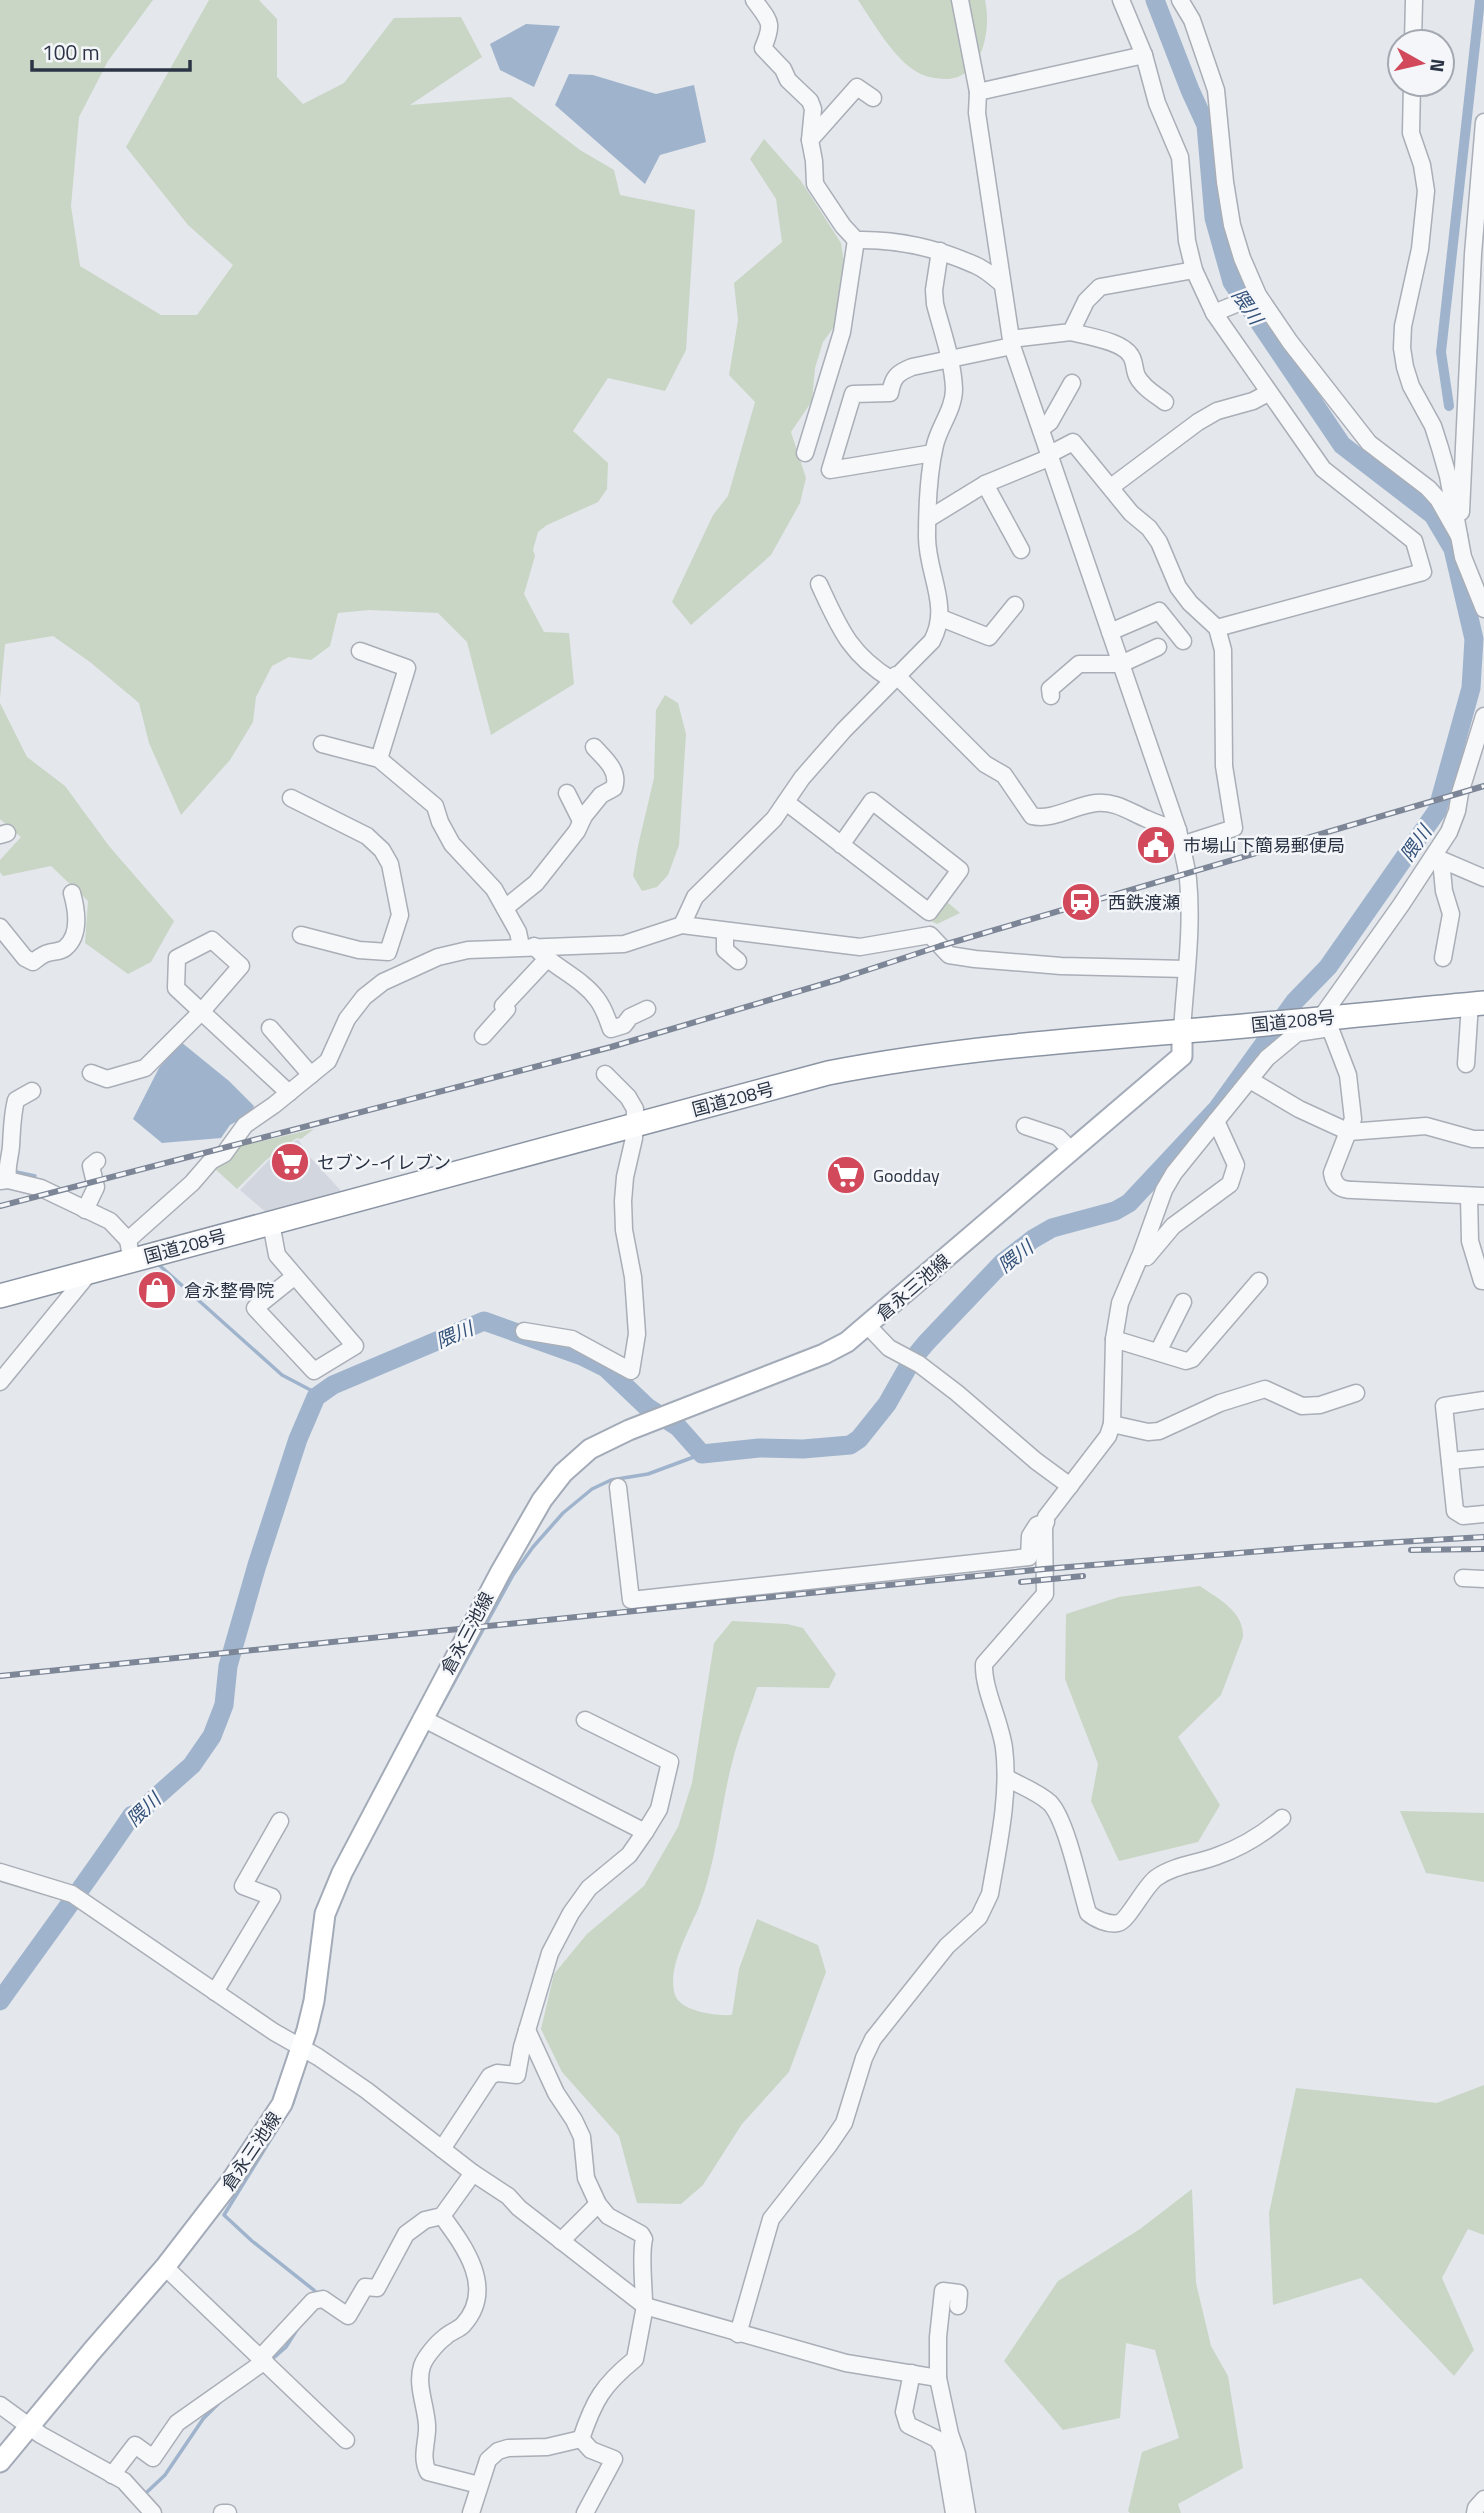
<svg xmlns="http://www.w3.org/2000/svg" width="1484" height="2513" font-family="'Titillium Web','Noto Sans JP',sans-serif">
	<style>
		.built { fill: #d2d6de }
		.green { fill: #c9d6c5 }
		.water { fill: #9fb4cc }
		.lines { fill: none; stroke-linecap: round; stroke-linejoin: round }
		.stream { stroke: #9fb4cc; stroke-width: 3.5 }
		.canal { stroke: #9fb4cc; stroke-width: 10 }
		.river { stroke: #9fb4cc; stroke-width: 19 }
		.minor-casing { stroke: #a9aeb7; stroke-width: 19 }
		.major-casing { stroke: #a3abb8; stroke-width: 23 }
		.highway-casing { stroke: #8b94a3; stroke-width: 26 }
		.minor { stroke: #f7f8fa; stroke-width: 16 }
		.major { stroke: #fff; stroke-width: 19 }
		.highway { stroke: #fff; stroke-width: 23 }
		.rail-casing { stroke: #7d8696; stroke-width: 6 }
		.rail { stroke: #f4f6f9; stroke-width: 3.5; stroke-dasharray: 10; stroke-linecap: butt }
		.labels { text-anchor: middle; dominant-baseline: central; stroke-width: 5; stroke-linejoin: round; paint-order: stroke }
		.poi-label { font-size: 18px; fill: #2b3445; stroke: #f4f6f9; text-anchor: start }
		.street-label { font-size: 18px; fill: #2b3445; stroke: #f4f6f9 }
		.water-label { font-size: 19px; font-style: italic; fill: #34527a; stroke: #f4f6f9 }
	</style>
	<rect width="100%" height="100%" fill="#e4e7ec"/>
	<polygon class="built" points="298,1139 309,1156 343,1193 267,1213 240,1190 270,1159"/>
	<g class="green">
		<polygon points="0,0 153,0 108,61 79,117 71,206 80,266 161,315 197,315 233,265 188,225 126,147 209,0 259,0 277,19 277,77 303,104 344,83 394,18 461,17 482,57 410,105 511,97 580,150 614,170 620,195 695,210 686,350 665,391 608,378 573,431 608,463 607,489 598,502 547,525 538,532 533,550 535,556 524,594 544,632 569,633 574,684 491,735 467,642 438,613 369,610 338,613 330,646 311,660 289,657 272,666 256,697 253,722 230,760 181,815 149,743 139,703 90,662 53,636 5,644 0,698"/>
		<path d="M858,0H985C992,31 982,81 943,79C934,78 925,77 917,72C894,59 873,22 858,0Z"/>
		<polygon points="764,139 801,181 841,243 846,276 839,320 823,342 815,368 812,401 791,432 806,478 800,503 771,555 691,625 672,602 713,515 728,496 755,402 729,375 738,320 734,283 782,242 776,199 750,159"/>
		<polygon points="665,695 678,703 686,734 679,845 668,875 657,887 642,891 633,876 638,846 654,778 656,710"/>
		<polygon points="0,703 27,757 65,786 109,846 174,921 151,962 128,974 85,943 88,901 51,866 3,876 0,872 0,860 21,837 0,819"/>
		<polygon points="946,901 960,913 937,924 931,921"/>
		<polygon points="314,1129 301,1139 297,1138 266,1160 237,1189 213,1167 237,1147"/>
		<path d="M1200,1586C1218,1599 1244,1611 1243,1637L1221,1695L1178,1737L1220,1805L1198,1842L1119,1861L1091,1801L1098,1764L1065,1679L1066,1614L1119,1597Z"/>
		<path d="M732,1621L787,1624L803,1628L836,1674L829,1688L757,1687C749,1712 738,1737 732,1763C720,1809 717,1859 700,1904C691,1928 666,1967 675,1995C681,2012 717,2016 732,2015L739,1969L757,1919L818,1945L826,1972L789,2072L742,2124L703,2185L681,2204L637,2203L619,2136L562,2072L541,2029L554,1974L587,1934L644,1886L678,1827L692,1783L714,1643Z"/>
		<polygon points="1400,1811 1484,1813 1484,1882 1426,1873"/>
		<polygon points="1484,2085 1484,2235 1468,2229 1442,2278 1474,2350 1454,2376 1361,2278 1273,2305 1269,2213 1296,2088 1437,2103"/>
		<polygon points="1192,2189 1196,2283 1211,2346 1228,2376 1243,2468 1178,2504 1181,2513 1130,2513 1128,2511 1142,2452 1179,2438 1155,2350 1126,2343 1120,2418 1063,2430 1004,2361 1058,2281 1140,2229"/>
	</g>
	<g class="water">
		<polygon points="526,24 560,26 534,87 500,70 490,44"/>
		<polygon points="569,74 593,75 656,94 694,85 706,142 660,155 645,184 555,105"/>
		<polygon points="181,1042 229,1081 254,1106 250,1114 230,1125 221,1138 162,1143 133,1119 159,1068"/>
	</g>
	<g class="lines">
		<g class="stream">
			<polyline points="12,1171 35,1176"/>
			<polyline points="158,1264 282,1375 320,1395"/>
			<polyline points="440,1708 513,1575 533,1547 563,1513 592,1489 611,1480 648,1474 702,1454"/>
			<polyline points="306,2061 293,2103 224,2215 252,2241 315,2291 314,2297"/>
			<polyline points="269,2362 286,2347 298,2328"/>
			<polyline points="147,2492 165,2475 203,2419 220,2402"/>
		</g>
		<polyline class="canal" points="1449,406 1441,352 1480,0"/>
		<path class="river" d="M0,2001C44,1939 90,1878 132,1815L137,1814L192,1765L212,1736L224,1705L228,1666L257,1565L298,1439L316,1397L333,1385L484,1321L582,1356L606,1368L647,1407L678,1427L702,1454L759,1448L803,1449L850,1445L859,1439L887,1404L912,1360L926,1343L1002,1263L1033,1239L1052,1228L1115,1211L1129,1203L1217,1109L1295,1001L1328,967L1437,811L1471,688L1474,639L1453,549L1433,515L1342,445L1232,282L1214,218L1206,125L1190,90L1155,0"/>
		<g class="minor-casing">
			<g id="minor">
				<path d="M754,0C770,22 774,22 763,48L783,69L788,80L810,101L813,109L810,140L814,161L815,184L843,226L856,240C897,239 937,248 975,265C985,269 994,277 1002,284"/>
				<path d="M960,0L978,92L977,113L1012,346L1178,830C1181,846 1186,862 1188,879C1193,929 1185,981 1182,1031"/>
				<polyline points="1121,0 1144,55 1157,103 1180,157 1187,241 1194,270 1214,313 1323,469 1414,541 1423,572 1217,628"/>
				<polyline points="1180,0 1192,20 1216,90 1225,182 1232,225 1242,258 1258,295 1290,342 1369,443 1428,488 1438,499 1459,536"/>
				<polyline points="1413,42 1414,0"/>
				<polyline points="1412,84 1411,133 1422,165 1426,191 1420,249 1403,326 1402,348 1405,367 1411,386 1433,426 1440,448 1448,476 1463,557 1484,609"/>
				<polyline points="978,92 1144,55"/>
				<polyline points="810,140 857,87 873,98"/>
				<polyline points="1214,313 1258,295"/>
				<path d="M1071,332C1086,336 1123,341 1131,356C1135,362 1134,370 1137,376C1142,387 1156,395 1165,402"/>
				<polyline points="1011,339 1071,332 1086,301 1100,287 1194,270"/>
				<polyline points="1041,429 1050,422 1072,383"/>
				<polyline points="805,453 842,332 856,240"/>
				<path d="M933,453L830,470L853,394L890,393C893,377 897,373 912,367L1012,346"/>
				<polyline points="1050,454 1073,442 1131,513 1149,528 1159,542 1178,587 1190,603 1217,628 1223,650 1224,766 1234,828 1181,845"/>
				<polyline points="985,484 1021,550"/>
				<polyline points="1111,487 1198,422 1217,411 1253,401 1268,393"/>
				<polyline points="1461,512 1473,254 1484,122"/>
				<polyline points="928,519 985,484 1051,457"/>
				<path d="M819,584C839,627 849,654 892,680"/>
				<polyline points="941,618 989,637 1015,605"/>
				<polyline points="1110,632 1159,611 1183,641"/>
				<polyline points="360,651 407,668 379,759"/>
				<path d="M896,675L985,764L1004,775L1032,816C1053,821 1075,805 1096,803C1116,801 1130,812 1147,819C1157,824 1168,827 1178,830"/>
				<polyline points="1051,696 1050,689 1079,664 1121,664 1158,647"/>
				<polyline points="322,744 379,759 435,806 440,822 452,844 494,889 518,932 521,946"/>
				<polyline points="567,793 581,821"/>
				<polyline points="291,798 367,836 382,850 390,864 400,915 388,952 359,950 301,935"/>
				<polyline points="786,802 929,912 960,870 872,801 841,845"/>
				<polyline points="0,835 7,833"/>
				<polyline points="1435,857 1484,878"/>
				<polyline points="1441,860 1444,891 1451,914 1443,958"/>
				<path d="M505,908L536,883L577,831L584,816L601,795L614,788C620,771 605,759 594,747"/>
				<path d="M682,925L695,897L774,819L802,778L844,730L932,641C951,606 927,574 927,537C927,506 928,475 935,445C939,427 954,409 954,389C953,361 942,331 935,304L934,290L940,251"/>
				<path d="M0,927L25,958L33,962C37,959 43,954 48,953C54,951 60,952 65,948C81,935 77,911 72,893"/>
				<polyline points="725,931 725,950 738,961"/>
				<path d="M534,946C552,967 581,977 597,999C604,1008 607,1018 611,1029L624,1025L630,1017L647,1009"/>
				<polyline points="1320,1019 1401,905 1449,832 1457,811 1460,793 1484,716"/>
				<path d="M1329,1020L1330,1028L1348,1075L1353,1119L1332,1173C1334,1186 1341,1190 1353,1190L1484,1196"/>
				<polyline points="270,1028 311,1075"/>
				<polyline points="483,1036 507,1009 503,1006 546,960"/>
				<polyline points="1466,1064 1470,1004"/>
				<polyline points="91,1073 107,1079 145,1068 202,1011 241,966 212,940 177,958 176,988 289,1093"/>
				<polyline points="1250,1080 1299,1109 1349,1132 1426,1126 1473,1139 1484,1139"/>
				<polyline points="1025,1126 1058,1137 1072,1151"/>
				<path d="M8,1180C6,1166 10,1159 11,1146C12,1130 12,1116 16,1100L32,1091"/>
				<polyline points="0,1181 8,1180 41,1188 110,1221 128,1240 130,1251"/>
				<polyline points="1469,1196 1470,1241 1482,1281 1484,1281"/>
				<polyline points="85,1210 96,1187 91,1166 97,1161"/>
				<polyline points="271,1223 277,1255 355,1346 314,1371 255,1308 295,1276"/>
				<polyline points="128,1240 192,1183 211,1161 224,1154 245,1125 274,1105 328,1061 347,1019 364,997 383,982 438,957 468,950 624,944 682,925 860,947 930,935 949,955 975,959 1061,966 1186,969"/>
				<polyline points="1143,1255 1147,1257 1173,1226 1230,1184 1236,1165 1216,1121"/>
				<polyline points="868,1326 889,1348 919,1364 957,1393 1036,1461 1070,1486"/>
				<polyline points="524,1331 572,1339 631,1371 637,1334 633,1277 624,1230 623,1201 625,1177 634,1138 635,1109 628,1097 605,1074"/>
				<polyline points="1114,1339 1186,1361 1192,1359 1259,1281"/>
				<polyline points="1158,1352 1183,1302"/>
				<polyline points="0,1382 90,1272"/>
				<polyline points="1484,1400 1444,1406 1455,1511 1463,1516 1484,1514"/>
				<polyline points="1112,1424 1148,1432 1159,1431 1220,1403 1265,1389 1302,1406 1320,1405 1356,1393"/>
				<polyline points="1450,1461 1484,1458"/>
				<polyline points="618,1487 631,1600 1029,1557 1030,1536 1037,1525 1046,1522"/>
				<polyline points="1463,1578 1484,1579"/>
				<polyline points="422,1718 645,1832"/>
				<path d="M1007,1778C1021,1786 1038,1792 1050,1803C1067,1821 1080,1887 1088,1913C1095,1919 1108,1925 1118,1923C1128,1921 1144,1887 1156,1878C1174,1865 1196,1864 1217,1856C1240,1848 1263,1834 1282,1818"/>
				<polyline points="0,1872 72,1894 274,2032 318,2057 366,2090 473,2173 508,2196 519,2208 645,2306 846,2363 938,2378"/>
				<polyline points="215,1992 272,1897 243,1886 280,1821"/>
				<path d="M527,2030L556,2093L574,2120L582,2137L586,2178L598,2204L608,2216L641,2234L644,2239C640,2256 644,2286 644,2305"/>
				<polyline points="442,2149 490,2076 497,2073 517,2075 522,2047 550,1953 571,1913 589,1888 629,1855 645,1832 659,1809 670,1762 585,1720"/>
				<path d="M442,2216C465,2247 496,2289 463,2325C458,2330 450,2332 445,2337C437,2343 425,2357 422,2366C416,2385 426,2406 427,2425C428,2441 420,2456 428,2472L479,2485"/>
				<polyline points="561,2241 598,2204"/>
				<polyline points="165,2267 346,2440"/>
				<polyline points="958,2306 959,2293 943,2291 938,2337 938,2378 950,2434 957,2454 967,2513"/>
				<path d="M738,2334L771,2219L829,2145L844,2123L864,2058L873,2039L947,1946L979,1917L990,1894C998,1847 1010,1795 1004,1748C1000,1720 983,1689 984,1664L1045,1594L1044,1529L1046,1517L1108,1436L1112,1424L1114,1339L1120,1303L1141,1254L1164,1190L1174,1173L1267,1058L1297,1033L1330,1028"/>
				<polyline points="261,2357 313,2301 323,2299 348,2316 365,2287 377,2288 406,2234 425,2220 442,2216 473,2173"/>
				<polyline points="912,2373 904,2412 908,2425 937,2439 943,2448 954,2513"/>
				<polyline points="0,2405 41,2435 124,2481 153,2513"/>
				<polyline points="581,2439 591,2450 614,2459 585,2513"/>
				<polyline points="112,2475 135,2445 153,2458 177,2423 265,2361"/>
				<polyline points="222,2513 228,2513"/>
				<path d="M471,2513L488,2460L498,2451L508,2448L547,2447L581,2439C594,2400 603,2385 635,2359L645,2306"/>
				<polyline points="1475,2513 1476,2508 1484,2499"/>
			</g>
		</g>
		<g class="major-casing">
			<polyline id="major" points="0,2462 92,2351 165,2267 229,2184 282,2104 307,2030 314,2001 325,1914 342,1873 500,1573 542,1500 563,1473 590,1449 629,1430 824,1354 847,1342 1182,1056 1182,1031"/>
		</g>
		<g class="highway-casing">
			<path id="highway" d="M0,1296L828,1073C951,1049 1074,1040 1198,1030C1293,1022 1389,1012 1484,1003"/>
		</g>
		<use href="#minor" class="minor"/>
		<use href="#major" class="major"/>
		<use href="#highway" class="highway"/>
		<g class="rail-casing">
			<g id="rail">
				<polyline points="0,1206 611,1047 840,979 940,946 1484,786"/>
				<polyline points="1411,1550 1484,1549"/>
				<polyline points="1021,1582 1083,1576"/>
				<polyline points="0,1676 1044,1569 1312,1547 1484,1537"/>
			</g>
		</g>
		<use href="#rail" class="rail"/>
	</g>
	<defs>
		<g id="civic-disc" transform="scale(2.0125)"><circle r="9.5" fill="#d1495b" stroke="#f4f6f9"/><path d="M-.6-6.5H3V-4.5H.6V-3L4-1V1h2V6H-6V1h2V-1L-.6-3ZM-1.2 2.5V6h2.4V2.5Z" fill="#fff"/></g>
		<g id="station-disc" transform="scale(2.0125)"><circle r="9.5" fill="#d1495b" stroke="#f4f6f9"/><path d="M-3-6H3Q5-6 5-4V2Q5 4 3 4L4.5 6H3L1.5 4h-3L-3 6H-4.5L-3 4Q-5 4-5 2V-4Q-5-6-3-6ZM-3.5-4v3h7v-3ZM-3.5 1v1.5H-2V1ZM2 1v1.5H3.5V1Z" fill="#fff"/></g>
		<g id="supermarket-disc" transform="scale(2.0125)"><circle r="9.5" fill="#d1495b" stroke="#f4f6f9"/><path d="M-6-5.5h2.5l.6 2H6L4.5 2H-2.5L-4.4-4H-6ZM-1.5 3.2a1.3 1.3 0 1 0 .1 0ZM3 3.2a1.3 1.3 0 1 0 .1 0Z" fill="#fff"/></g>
		<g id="shop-disc" transform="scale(2.0125)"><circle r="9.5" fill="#d1495b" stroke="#f4f6f9"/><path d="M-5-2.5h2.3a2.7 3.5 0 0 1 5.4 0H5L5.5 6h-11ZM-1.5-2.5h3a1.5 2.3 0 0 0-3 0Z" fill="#fff"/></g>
	</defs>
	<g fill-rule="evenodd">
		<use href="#civic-disc" x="1156" y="845"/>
		<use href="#station-disc" x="1081" y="902"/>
		<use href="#supermarket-disc" x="290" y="1162"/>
		<use href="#supermarket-disc" x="846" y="1175"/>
		<use href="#shop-disc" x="157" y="1290"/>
	</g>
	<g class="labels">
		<g class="poi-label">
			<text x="1183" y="845">市場山下簡易郵便局</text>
			<text x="1108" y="902">西鉄渡瀬</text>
			<text x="317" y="1162">セブン-イレブン</text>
			<text x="873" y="1175">Goodday</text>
			<text x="184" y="1290">倉永整骨院</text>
		</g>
		<g class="street-label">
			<text transform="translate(1293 1021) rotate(-6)">国道208号</text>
			<text transform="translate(733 1099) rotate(-15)">国道208号</text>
			<text transform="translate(185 1246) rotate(-15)">国道208号</text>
			<text transform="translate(913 1287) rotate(-41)">倉永三池線</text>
			<text transform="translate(467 1633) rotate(-62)">倉永三池線</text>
			<text transform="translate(251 2151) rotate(-56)">倉永三池線</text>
		</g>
		<g class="water-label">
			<text transform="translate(1248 306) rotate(56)">隈川</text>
			<text transform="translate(1415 843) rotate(-55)">隈川</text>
			<text transform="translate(1015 1256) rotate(-38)">隈川</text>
			<text transform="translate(454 1334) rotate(-23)">隈川</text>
			<text transform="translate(143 1809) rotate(-44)">隈川</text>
		</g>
	</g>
	<g transform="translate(1421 63) rotate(98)"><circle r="33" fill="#f4f6f9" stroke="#a4a8b1" stroke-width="2"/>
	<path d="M0-5L12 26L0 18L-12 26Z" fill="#d1495b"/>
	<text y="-10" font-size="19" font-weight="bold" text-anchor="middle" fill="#2b3445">N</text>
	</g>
	<path d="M32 60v10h158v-10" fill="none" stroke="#2b3445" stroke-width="3.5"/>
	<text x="42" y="60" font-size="21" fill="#2b3445" stroke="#f4f6f9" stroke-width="5" paint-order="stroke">100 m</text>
</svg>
